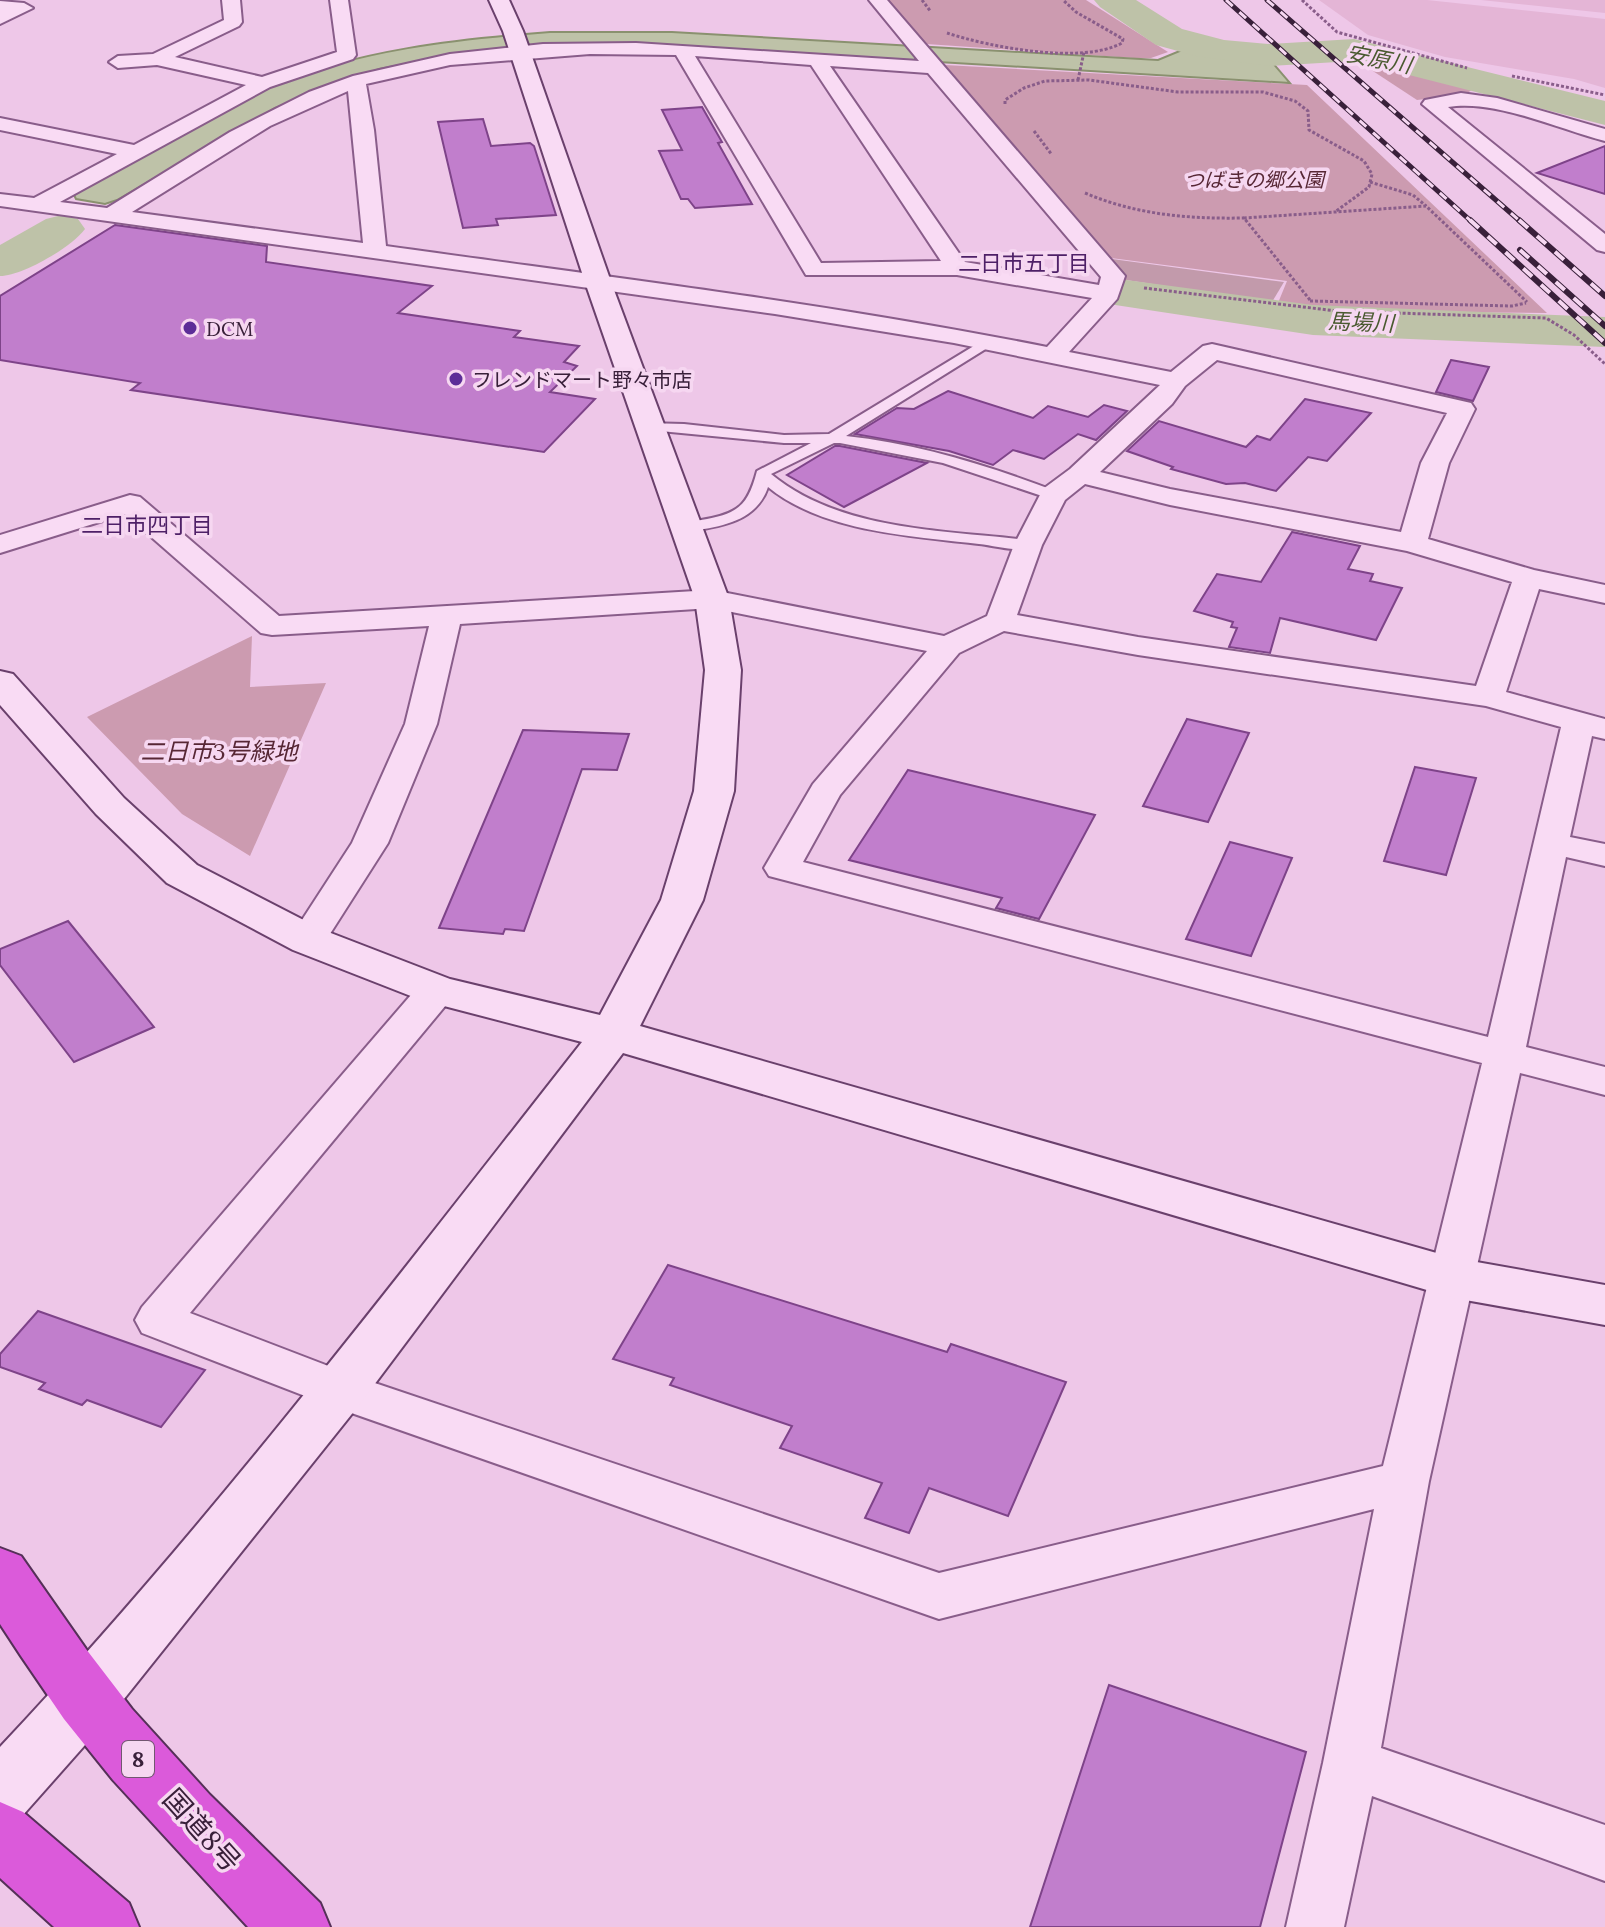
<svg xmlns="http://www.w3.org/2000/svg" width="1605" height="1927" font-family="Lora,'Noto Sans JP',serif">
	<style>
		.farmland { fill: #e4b5d6 }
		.green { fill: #cc9bb0 }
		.cemetery { fill: #c29aab }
		.water { fill: #bec2a8; stroke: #8a916f; stroke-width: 2 }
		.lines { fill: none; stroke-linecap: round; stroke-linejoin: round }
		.stream { fill: #8a916f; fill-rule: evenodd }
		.river { fill: #bec2a8; fill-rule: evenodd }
		.building { fill: #c17ecc; stroke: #7e4389; stroke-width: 2 }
		.lane-casing { stroke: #895d8a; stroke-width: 4 }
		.street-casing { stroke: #895d8a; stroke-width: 4 }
		.secondary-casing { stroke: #6a406c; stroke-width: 4 }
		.highway-casing { stroke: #553058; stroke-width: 4 }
		.path { stroke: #895d8a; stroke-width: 3; stroke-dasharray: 3 2; stroke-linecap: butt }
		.lane { fill: #f9dbf4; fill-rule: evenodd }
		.street { fill: #f9dbf4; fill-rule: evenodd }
		.secondary { fill: #f9dbf4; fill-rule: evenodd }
		.highway { fill: #db5ada; fill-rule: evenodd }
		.rail-far1-casing { stroke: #39203a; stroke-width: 5 }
		.rail-casing { stroke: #39203a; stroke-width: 6 }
		.rail-far1 { stroke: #f6d7f1; stroke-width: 3; stroke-dasharray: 9; stroke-linecap: butt }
		.rail { stroke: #f6d7f1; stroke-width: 4; stroke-dasharray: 12; stroke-linecap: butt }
		.poi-dot { fill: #5d2d98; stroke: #f6d7f1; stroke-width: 3 }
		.labels { text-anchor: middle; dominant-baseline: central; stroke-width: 7; stroke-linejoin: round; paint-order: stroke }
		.far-park-label { font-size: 20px; font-style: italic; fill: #572735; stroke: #f6d7f1 }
		.far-poi-label { font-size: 20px; fill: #39203a; stroke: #f6d7f1; text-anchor: start }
		.far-water-label { font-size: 22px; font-style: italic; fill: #4a5a30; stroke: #f6d7f1 }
		.far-neighbourhood-label { font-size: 22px; fill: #4e2067; stroke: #f6d7f1 }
		.shield { fill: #f6d7f1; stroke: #725771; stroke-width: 2 }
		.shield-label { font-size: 22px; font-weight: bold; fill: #39203a }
		.park-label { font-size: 24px; font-style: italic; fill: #572735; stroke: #f6d7f1 }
		.near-street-label { font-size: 28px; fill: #39203a; stroke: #f6d7f1 }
	</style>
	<rect width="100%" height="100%" fill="#eec7e8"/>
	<g class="farmland">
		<polygon points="1319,0 1427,0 1605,19 1605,88 1574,79 1445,57 1368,35"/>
		<polygon points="1481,0 1605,0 1605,13"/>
	</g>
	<g class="green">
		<polygon points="887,0 1086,0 1168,52 1151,58 1134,58 926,44"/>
		<polygon points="1347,54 1372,57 1477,86 1466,94 1417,100"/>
		<polygon points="945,65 1307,85 1547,313 1403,312 1278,303 1287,281 1111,258"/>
		<polygon points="252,636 250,687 326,683 250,856 182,814 87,717"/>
	</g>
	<polygon class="cemetery" points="1112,259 1284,282 1272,302 1126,280"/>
	<path class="water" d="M550,32H672L1158,60L1199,43L1260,48L1290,83L722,49L431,59L379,69L275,108L117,200L105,204L76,199L74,195C138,158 202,115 270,86C359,50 455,39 550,32Z"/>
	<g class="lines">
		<polygon class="stream" points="0,261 6,261 7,263 0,268"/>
		<g class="river">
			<polygon points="1094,0 1136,0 1182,29 1224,40 1268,44 1354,39 1605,101 1605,125 1354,61 1268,66 1196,56 1156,45 1100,7"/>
			<path d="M62,215L78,219L85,229C72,247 22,276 0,276V245L46,219Z"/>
			<polygon points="1119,279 1313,305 1605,317 1605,347 1313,335 1102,303 1095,293 1102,283"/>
		</g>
	</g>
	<g class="building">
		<polygon points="702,107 722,142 718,143 752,204 695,208 688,199 681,199 659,151 682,150 662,110"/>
		<polygon points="483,119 491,146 530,143 534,146 556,215 496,219 498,225 463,228 438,122"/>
		<polygon points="1605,146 1605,194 1537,173"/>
		<polygon points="115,225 267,246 266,262 432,286 398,313 520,331 514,337 579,346 564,362 577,366 550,392 595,399 544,452 131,390 140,383 0,360 0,296"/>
		<polygon points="1451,360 1489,367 1473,401 1436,392"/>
		<polygon points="948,391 1033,418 1048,406 1088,417 1104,405 1127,411 1096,440 1078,434 1044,459 1013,450 993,465 949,451 855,434 897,408 914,409"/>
		<polygon points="1305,399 1371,413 1327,461 1308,457 1276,491 1245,483 1226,484 1171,469 1173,467 1127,451 1159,421 1246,447 1257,436 1270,440"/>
		<polygon points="835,446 840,446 927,463 844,507 787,475"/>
		<polygon points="1292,532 1360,546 1348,569 1373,574 1370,581 1402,588 1376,640 1280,618 1270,653 1229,647 1237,628 1231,627 1233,622 1194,611 1217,574 1261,582"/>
		<polygon points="1187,719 1249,733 1208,822 1143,806"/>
		<polygon points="523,730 629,734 617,770 582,769 524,931 505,929 503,934 439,928"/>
		<polygon points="1415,767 1476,778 1446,875 1384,861"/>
		<polygon points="908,770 1095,815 1039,919 996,908 1002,898 849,860"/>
		<polygon points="1230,842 1292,858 1251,956 1186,939"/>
		<polygon points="68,921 154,1027 74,1062 0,965 0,949"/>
		<polygon points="668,1265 947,1352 951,1344 1066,1382 1008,1516 929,1488 909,1533 865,1518 882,1483 780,1448 792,1426 670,1385 674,1378 613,1359"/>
		<polygon points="38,1311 205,1370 161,1427 87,1400 82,1405 39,1389 45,1383 0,1367 0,1354"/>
		<polygon points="1109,1685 1306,1752 1260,1927 1030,1927"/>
	</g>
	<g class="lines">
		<g class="lane-casing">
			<path id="lane" d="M987,338L993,342L992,345L846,436C920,444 989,466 1058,492V498H1048L943,463L840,443H834L771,474C840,531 943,530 1028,540L1033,542V548C1017,552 996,546 979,544C911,536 823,532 768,487C756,523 718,527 685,532L677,527C684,522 692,522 701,520C739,514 748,505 757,471L811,443H784L650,430L643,426L645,423L684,424L784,435L829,434Z"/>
		</g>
		<g class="street-casing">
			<g id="street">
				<path d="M222,0H240L242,22L239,26L175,57L262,77L337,52L330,0H348L356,55L353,59L270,87L60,202L107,208L230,132L309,92L353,76L450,54L543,44L636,43L919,61L869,0H887L1125,276L1117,299L1069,352L1171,372L1203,346L1212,344L1471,403L1475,409L1449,463L1428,539L1534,570L1605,585V603L1539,589L1506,692L1605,719V739L1592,736L1570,837L1605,844V866L1566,857L1526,1047L1605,1067V1095L1520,1073L1429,1481L1381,1748L1605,1825V1881L1372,1796L1344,1927H1286L1323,1763L1374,1509L939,1619L323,1403L142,1333L135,1320L142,1307L423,981L437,977L451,981L456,990L451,999L190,1313L357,1377L939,1573L1383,1466L1482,1063L769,876L764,868L813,784L927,651L712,608L460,624L437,724L388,843L321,948L308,952L295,948L289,940L352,843L405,724L429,626L272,635L261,633L125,514L0,553V535L130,495L140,497L279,616L712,590L944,636L987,616L1014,545L1043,489L1070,469L1160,385L954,343L775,314L0,206V194L34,198L117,154L0,130V118L134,145L246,85L157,65L118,68L109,62L118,56L153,54L224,20ZM590,54L676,55L806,275H957L1092,298L1047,347C828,303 607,277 386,246L374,130L366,84L450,65ZM695,56L811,65L941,261L821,263ZM830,66L928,73L1101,277L1099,285L965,262ZM348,91L363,243L132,212L270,126ZM1217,360L1447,413L1421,463L1401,532L1170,489L1100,472L1172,404L1185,386ZM1085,484L1170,505L1407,551L1512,582L1476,686L1138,637L1017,615L1042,545L1065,500ZM1004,631L1138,655L1486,706L1561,727L1488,1037L803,862L840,795L959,653Z"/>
				<polygon points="0,1 24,3 33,8 0,24"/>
				<path d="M1461,93L1497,98L1605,129V141C1558,129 1495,99 1448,107L1605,234V252L1597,250L1422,104L1425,100Z"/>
			</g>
		</g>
		<g class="secondary-casing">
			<path id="secondary" d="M489,0H509L523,31L611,282L729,599L741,670L734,791L703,900L640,1026L1454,1258L1605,1285V1325L1454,1298L623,1053L359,1405L108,1719L23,1815L0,1824V1747C209,1525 394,1281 582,1042L421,1000L293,950L167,883L96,814L0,705V671L13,674L124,798L197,865L323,930L450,979L600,1015L661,900L694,791L705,670L695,599L585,282L503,31Z"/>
		</g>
		<g class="highway-casing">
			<g id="highway">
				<polygon points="0,1548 21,1556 86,1649 132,1709 210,1795 320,1903 330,1927 248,1927 113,1780 64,1719 21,1656 0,1624"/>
				<polygon points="0,1802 23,1812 129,1903 139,1927 54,1927 0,1878"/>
			</g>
		</g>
		<g class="path">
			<polyline points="922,0 931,12"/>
			<polyline points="1302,0 1337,32 1467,68"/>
			<path d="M947,33C990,47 1081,65 1122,43L1123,39L1076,12L1063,0"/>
			<polyline points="1512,76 1605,95"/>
			<polyline points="1078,80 1084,52"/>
			<polyline points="1005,104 1005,100 1024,88 1045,81 1089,80 1178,92 1263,92 1295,101 1308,111 1309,130 1364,161 1372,174 1369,187 1335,212"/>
			<polyline points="1034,131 1052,155"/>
			<polyline points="1370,182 1413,195 1426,206"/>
			<path d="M1085,193C1137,215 1189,219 1244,218"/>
			<polyline points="1144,288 1337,311 1546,318 1574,335 1605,364"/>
			<polyline points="1310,300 1244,218 1426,206 1527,302"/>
			<polyline points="1310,301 1512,306 1526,303"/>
		</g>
		<use href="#lane" class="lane"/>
		<use href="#street" class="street"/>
		<use href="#secondary" class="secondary"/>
		<use href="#highway" class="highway"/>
		<g class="rail-far1-casing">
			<g id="rail-far1">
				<polyline points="1226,0 1472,222"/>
				<polyline points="1267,0 1521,222"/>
			</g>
		</g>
		<g class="rail-casing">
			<g id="rail">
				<polyline points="1470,220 1605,343"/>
				<polyline points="1519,220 1605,296"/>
				<polyline points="1520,250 1605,326"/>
			</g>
		</g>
		<use href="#rail-far1" class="rail-far1"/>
		<use href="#rail" class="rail"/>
	</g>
	<g class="poi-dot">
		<circle cx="190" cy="328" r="8"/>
		<circle cx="456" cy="379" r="8"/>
	</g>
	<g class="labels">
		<g class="far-park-label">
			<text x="1254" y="179">つばきの郷公園</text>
		</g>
		<g class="far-poi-label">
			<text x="206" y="328">DCM</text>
			<text x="472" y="379">フレンドマート野々市店</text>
		</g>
		<g class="far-water-label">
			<text transform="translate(1379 59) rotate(11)">安原川</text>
			<text transform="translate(1361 322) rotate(2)">馬場川</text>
		</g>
		<g class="far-neighbourhood-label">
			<text x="1024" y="263">二日市五丁目</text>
			<text x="147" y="525">二日市四丁目</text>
		</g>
		<rect class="shield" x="122" y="1741" width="32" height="36" rx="6"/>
		<g class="shield-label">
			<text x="138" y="1759">8</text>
		</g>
		<g class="park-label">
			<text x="219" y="751">二日市3号緑地</text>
		</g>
		<g class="near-street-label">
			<text transform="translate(202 1830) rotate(48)">国道8号</text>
		</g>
	</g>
</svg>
